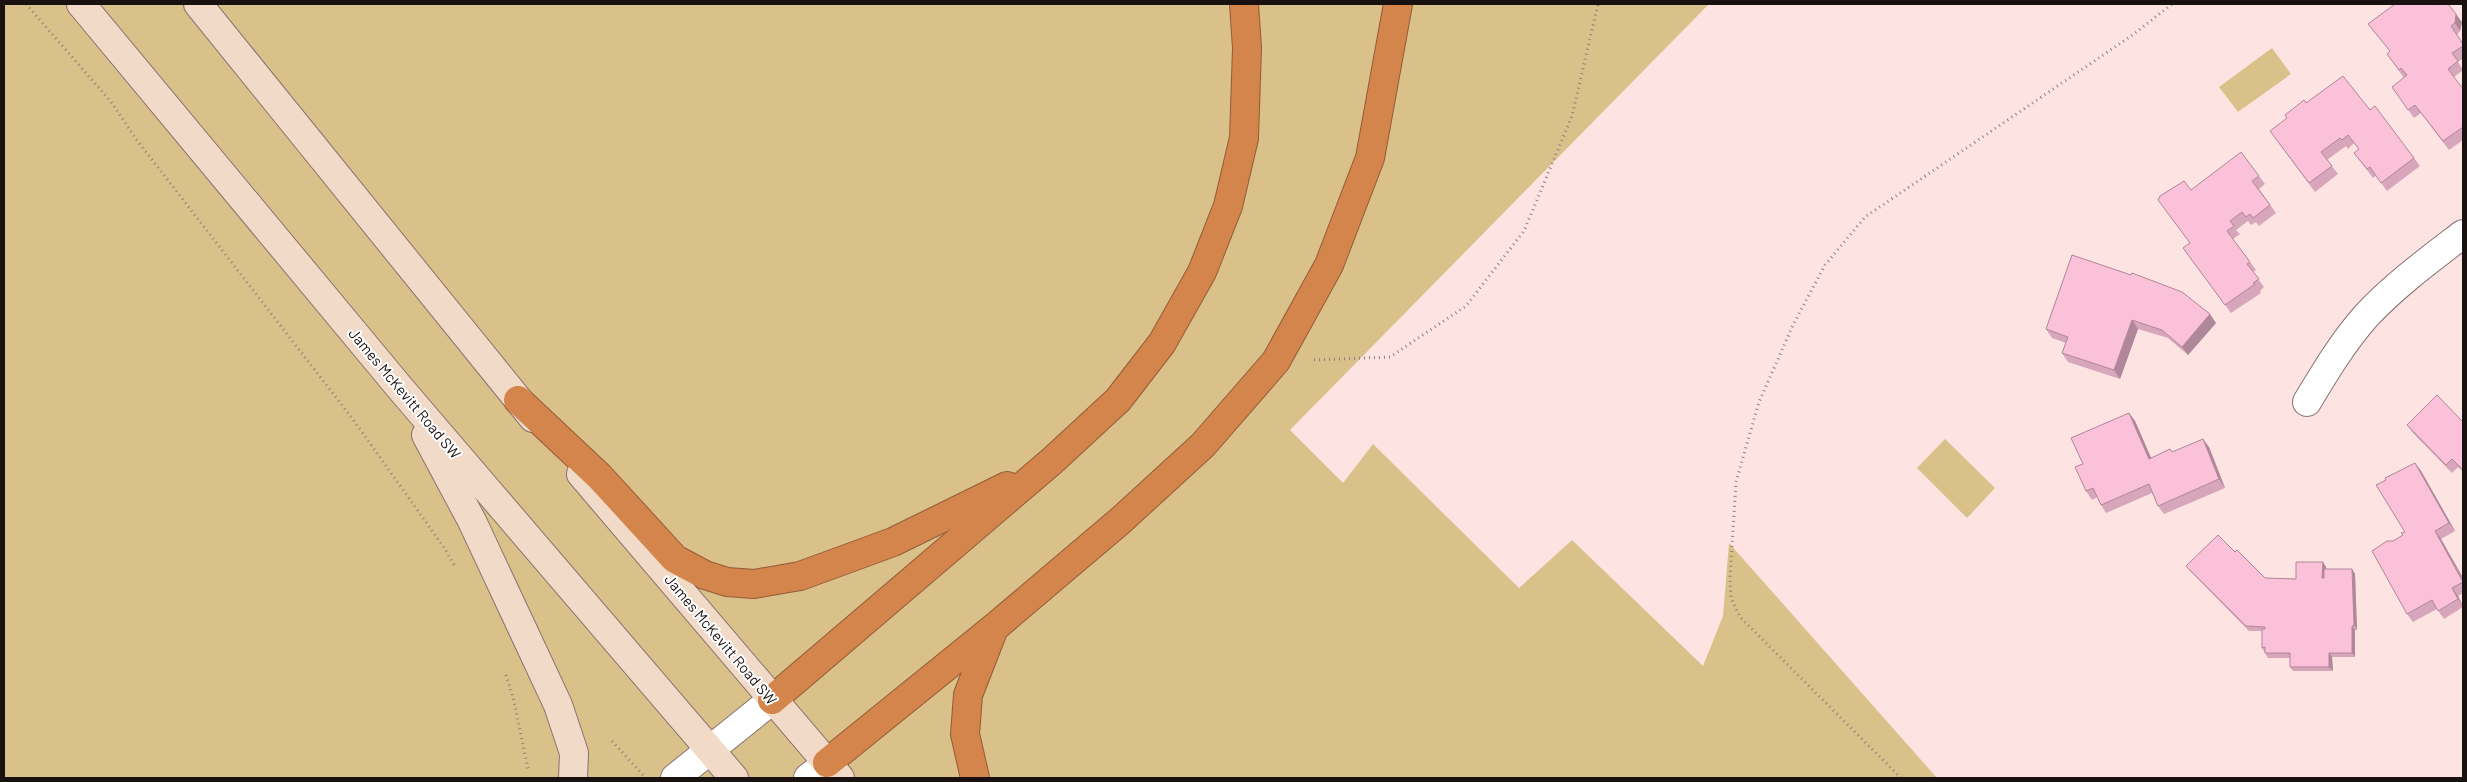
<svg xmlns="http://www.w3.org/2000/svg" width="2467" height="782" font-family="Barlow,sans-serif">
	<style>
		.green { fill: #dac18a }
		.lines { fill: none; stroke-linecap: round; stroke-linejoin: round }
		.minor-casing { stroke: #887270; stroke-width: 30 }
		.tertiary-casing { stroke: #887270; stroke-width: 30 }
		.secondary-casing { stroke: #887270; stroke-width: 30 }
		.motorway-casing { stroke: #925c37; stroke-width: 30 }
		.path { stroke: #917f7e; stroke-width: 3; stroke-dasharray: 1 4; stroke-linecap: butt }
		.minor { stroke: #fff; stroke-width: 28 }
		.tertiary { stroke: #fff; stroke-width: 28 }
		.secondary { stroke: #f2dac9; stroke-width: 28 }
		.motorway { stroke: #d3854c; stroke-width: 28 }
		.wall { fill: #d7a6bb }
		.shaded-wall { fill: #af8798 }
		.building { fill: #fac1d9; stroke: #af8798 }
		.labels { text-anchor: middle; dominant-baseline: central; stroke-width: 4; stroke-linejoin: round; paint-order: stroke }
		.street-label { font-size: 15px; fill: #191010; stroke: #fff }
	</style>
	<rect width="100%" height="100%" fill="#fde4e2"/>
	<g class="green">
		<polygon points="4,4 1709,4 1290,430 1343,483 1373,444 1519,588 1572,540 1703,666 1723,616 1729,543 1937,778 4,778"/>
		<polygon points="2272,48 2291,74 2238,112 2219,87"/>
		<polygon points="1945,439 1995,488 1967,518 1917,468"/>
	</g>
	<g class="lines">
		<g class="minor-casing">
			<path id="minor" d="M2307,402C2325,372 2343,342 2366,316C2395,285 2429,260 2463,234"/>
		</g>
		<g class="tertiary-casing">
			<g id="tertiary">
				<polyline points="675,778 772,700"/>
				<polyline points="808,778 827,763"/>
			</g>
		</g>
		<g class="secondary-casing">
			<g id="secondary">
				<polyline points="81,4 400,388 734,778"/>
				<polyline points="198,4 533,418"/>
				<polyline points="426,435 472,521 558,705 574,753 573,778"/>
				<polyline points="581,474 840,778"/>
			</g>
		</g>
		<g class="motorway-casing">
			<g id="motorway">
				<polyline points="518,400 600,477 675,559 705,575 727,582 754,584 800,576 893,542 1007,486"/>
				<polyline points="772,700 1052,461 1118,400 1162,343 1202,272 1228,206 1244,138 1247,48 1244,4"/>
				<polyline points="827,763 995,627 1120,521 1203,445 1276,361 1329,265 1370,158 1398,4"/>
				<polyline points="975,778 965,734 968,695 994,628"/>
			</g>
		</g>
		<g class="path">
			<polyline points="26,4 112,103 136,139 352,418 445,549 456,568"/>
			<polyline points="1314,360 1390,357 1466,306 1524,231 1572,116 1598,4"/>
			<polyline points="506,675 514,701 528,769"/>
			<polyline points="612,741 644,776"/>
			<polyline points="1901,778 1740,617 1731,598 1730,578 1736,482 1759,402 1793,325 1825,265 1865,217 2134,34 2172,4"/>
		</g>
		<use href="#minor" class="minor"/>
		<use href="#tertiary" class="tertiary"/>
		<use href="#secondary" class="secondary"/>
		<use href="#motorway" class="motorway"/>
	</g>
	<g class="wall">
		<polygon points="2434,5 2462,22 2460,31 2457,35 2463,44 2463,58 2458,62 2463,70 2454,77 2463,89 2463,140 2449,150 2421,113 2414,118 2392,87 2404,78 2387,54"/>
		<polygon points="2306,103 2370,110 2414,158 2420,166 2387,191 2376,176 2373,178 2354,153 2359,149 2354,143 2348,149 2346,146 2327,160 2338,174 2315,192 2270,131"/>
		<polygon points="2259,176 2265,184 2259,189 2276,213 2259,226 2256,222 2251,225 2248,221 2236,230 2240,234 2233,239 2256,270 2253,272 2264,287 2260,291 2261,293 2231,313 2183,248 2190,243 2191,190"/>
		<polygon points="2072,255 2216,323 2188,355 2168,338 2138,329 2120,379 2068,362 2062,353 2066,343 2052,338 2046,329"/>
		<polygon points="2129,413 2135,421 2151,458 2170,449 2172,452 2209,447 2225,488 2164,514 2158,506 2152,493 2106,513 2101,505 2097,497 2092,500 2086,491"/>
		<polygon points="2463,422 2463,472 2458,467 2452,473 2413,433 2407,425"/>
		<polygon points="2415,463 2421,471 2455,531 2441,539 2463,578 2463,593 2458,596 2463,606 2463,607 2444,619 2437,609 2413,622 2407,614 2393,541 2403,535 2405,532"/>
		<polygon points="2235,552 2265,578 2296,579 2323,562 2326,567 2326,569 2352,569 2355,574 2357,630 2355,630 2355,657 2332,657 2333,671 2293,671 2290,667 2290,658 2268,658 2262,648 2262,631 2249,631 2190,571 2186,566"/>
	</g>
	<g class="shaded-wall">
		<polygon points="2456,14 2462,22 2460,31 2455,23"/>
		<polygon points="2210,314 2216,323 2188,355 2182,347"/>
		<polygon points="2132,320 2138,329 2120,379 2114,370"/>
		<polygon points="2129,413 2135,421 2155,467 2149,459"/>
		<polygon points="2203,439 2209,447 2225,488 2219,479"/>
		<polygon points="2415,463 2421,471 2455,531 2449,523"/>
		<polygon points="2435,531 2441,539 2463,578 2463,580"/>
		<polygon points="2323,562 2326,567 2325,583 2322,578"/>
		<polygon points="2352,569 2355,574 2357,630 2354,625"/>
		<polygon points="2452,588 2458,596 2463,606 2458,599"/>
		<polygon points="2352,626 2355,630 2355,657 2352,653"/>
		<polygon points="2329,653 2332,657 2333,671 2329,667"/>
	</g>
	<g class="building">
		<polygon points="2395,4 2433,4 2434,5 2436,4 2448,4 2456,14 2455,23 2451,26 2463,44 2463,46 2452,53 2458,61 2448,69 2463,89 2463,127 2443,141 2415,105 2408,110 2392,87 2407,75 2401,68 2399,70 2387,54 2390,51 2368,24"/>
		<polygon points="2343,76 2370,110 2375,106 2414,158 2381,183 2370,167 2367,169 2354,153 2359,149 2348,135 2342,140 2340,138 2321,152 2332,166 2309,183 2270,131 2287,118 2285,115 2304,100 2306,103"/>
		<polygon points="2241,152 2259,176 2252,181 2270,205 2253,218 2250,214 2246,217 2242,212 2230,221 2234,226 2227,231 2250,262 2247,264 2259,279 2253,283 2255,284 2225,305 2183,248 2190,243 2158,200 2160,196 2184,181 2191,190"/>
		<polygon points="2072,255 2131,275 2132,273 2182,292 2210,314 2182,347 2162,330 2132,320 2114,370 2062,353 2068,337 2046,329"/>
		<polygon points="2437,395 2463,422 2463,470 2452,459 2446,465 2407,425"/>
		<polygon points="2129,413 2149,459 2170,449 2172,452 2203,439 2219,479 2158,506 2149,484 2101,505 2093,488 2086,491 2075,467 2083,464 2071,438"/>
		<polygon points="2415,463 2449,523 2435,531 2463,582 2452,588 2458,599 2438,611 2432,600 2407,614 2372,551 2387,541 2393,541 2403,535 2401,533 2405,532 2376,485 2386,480 2385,478"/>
		<polygon points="2218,535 2235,552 2237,550 2265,578 2296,579 2296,562 2323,562 2322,578 2324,578 2324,569 2352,569 2354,625 2352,626 2352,653 2329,653 2329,667 2290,667 2290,653 2265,653 2265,647 2262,648 2262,629 2265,629 2265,627 2246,626 2186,566"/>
	</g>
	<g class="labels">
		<g class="street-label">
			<text transform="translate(405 393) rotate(50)">James McKevitt Road SW</text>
			<text transform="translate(721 639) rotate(50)">James McKevitt Road SW</text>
		</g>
	</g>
	<rect width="2467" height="782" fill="none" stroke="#191010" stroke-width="10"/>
</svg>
